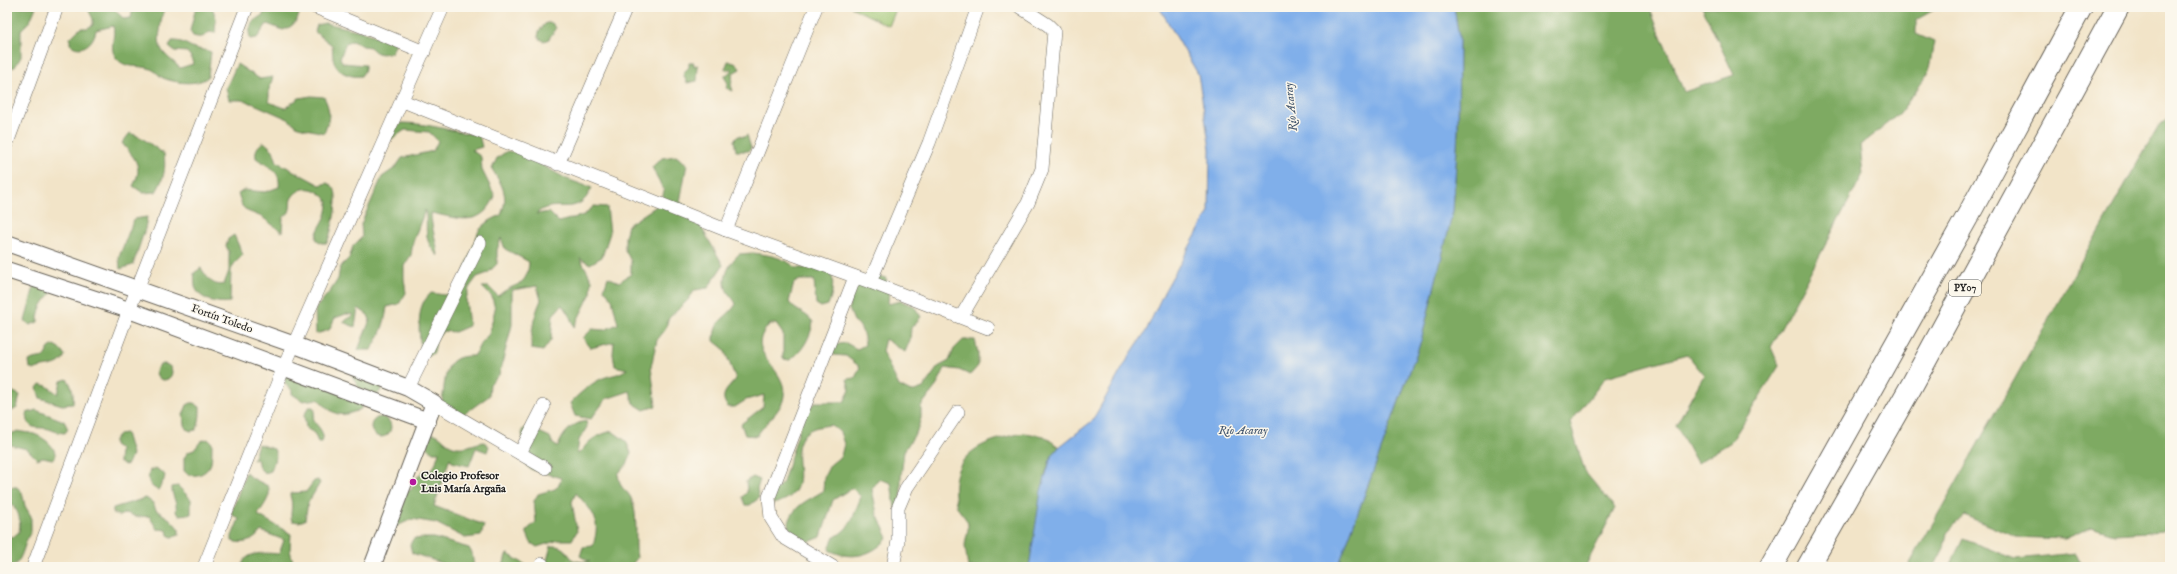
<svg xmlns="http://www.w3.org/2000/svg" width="2177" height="574" font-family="'IM FELL English',serif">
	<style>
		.green { fill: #9dc46f; stroke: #5c7046 }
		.forest { fill: #7eaa62; stroke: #4d633f }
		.water { fill: #80afea; stroke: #4e6683 }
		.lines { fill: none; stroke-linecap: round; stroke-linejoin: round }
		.minor-casing { stroke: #676258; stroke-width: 14 }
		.tertiary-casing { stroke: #676258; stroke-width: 18 }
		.trunk-casing { stroke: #676258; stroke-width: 24 }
		.minor { stroke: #fff; stroke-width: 13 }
		.tertiary { stroke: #fff; stroke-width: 16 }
		.trunk { stroke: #fff; stroke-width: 22 }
		.poi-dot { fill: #b5179e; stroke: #fbf7ec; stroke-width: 1.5 }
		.labels { text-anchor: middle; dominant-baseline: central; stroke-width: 3; stroke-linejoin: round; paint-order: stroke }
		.shield { fill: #fbf7ec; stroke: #5f5e5a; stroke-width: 1 }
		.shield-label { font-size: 10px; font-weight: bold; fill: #1c1c1c }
		.street-label { font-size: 11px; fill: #1c1c1c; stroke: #fbf7ec }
		.poi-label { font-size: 11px; font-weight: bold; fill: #1c1c1c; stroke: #fbf7ec; text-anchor: start }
		.water-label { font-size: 12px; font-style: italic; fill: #44576e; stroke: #fbf7ec }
	</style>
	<rect width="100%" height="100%" fill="#fbf7ec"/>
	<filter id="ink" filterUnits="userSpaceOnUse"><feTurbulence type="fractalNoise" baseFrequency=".025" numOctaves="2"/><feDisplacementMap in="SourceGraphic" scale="8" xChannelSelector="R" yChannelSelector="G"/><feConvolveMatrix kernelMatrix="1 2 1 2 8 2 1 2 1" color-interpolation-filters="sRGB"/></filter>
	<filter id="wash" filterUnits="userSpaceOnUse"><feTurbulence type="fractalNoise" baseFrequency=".012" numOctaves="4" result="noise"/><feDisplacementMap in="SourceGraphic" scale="16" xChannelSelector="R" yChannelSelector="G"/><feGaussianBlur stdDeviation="0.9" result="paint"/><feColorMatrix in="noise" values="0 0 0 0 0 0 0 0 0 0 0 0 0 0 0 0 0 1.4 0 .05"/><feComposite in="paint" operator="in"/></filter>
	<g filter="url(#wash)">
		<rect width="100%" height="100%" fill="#f2e4c8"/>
		<polygon class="green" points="851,7 897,7 889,26"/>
		<g class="forest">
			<polygon points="7,7 36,7 30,21 21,30 21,57 15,67 7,69"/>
			<path d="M87,7H112L124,19L131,18L133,7H165C162,15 161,22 160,31C156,52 167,55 180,68L193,64L191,57L187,52L174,51L169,47L172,41C184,40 188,47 198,49C203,50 206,50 211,52L208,77C197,86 176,83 163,78C159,76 156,71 151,69C137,64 124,70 115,56C109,47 116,36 113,26L96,30C94,43 81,54 70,44V38L80,28H87L93,25V19Z"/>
			<path d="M196,7H212L216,18L215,33L209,32C204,38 200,38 193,36L190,31Z"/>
			<path d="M261,7H300C300,18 294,27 283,30L267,24L257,38L250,39L249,32L252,22L264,14Z"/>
			<polygon points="1454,7 1649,7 1684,92 1734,75 1702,7 1939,7 1916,20 1916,34 1934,42 1928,74 1900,113 1860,145 1863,174 1771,347 1779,366 1731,442 1697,463 1676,425 1704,375 1687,354 1606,377 1570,423 1585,472 1615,508 1585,567 1338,567 1421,341 1453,211 1458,131 1459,38"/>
			<path d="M325,23L361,31L396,43L392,52C382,55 377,55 370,47L363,46L352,41L346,43L340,58L343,63L365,65V70L361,76C349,78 334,71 333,57C332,52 333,50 332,45L315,32L317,25Z"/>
			<polygon points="546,23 552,23 556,28 548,40 543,41 538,37 539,31"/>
			<polygon points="728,61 737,64 740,69 733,73 731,85 733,91 726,88 728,83 724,77 731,71 730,68 728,70 725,69"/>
			<polygon points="689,63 694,63 694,66 698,65 697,81 687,83 683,73 689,67"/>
			<path d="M237,64L260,79L273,77L269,89V102L285,108L299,98L311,96L324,97C331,111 330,119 324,133L298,127L288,119L254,104L242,100H229L226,88Z"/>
			<polygon points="2170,117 2170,534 2164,531 2114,534 2091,527 2065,539 2015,537 1964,515 1947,533 1944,548 1934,567 1908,567 2160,123"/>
			<path d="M402,123C429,123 453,132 479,135L482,147L472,150L481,157L482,170L495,196C481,229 458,218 431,213C431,228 437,241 438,256C421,237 429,232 425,210L413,242L411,255L404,266V279L406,293L399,304L387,307C385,323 380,337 371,350H358L370,320L368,315L358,308L355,327L343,322L354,315L346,314L335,318L329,330L316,334L315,309L331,290L338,279L340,267L349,258L353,246L362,237L361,224L382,177L395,168L402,158L433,151L438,141L429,132L405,130L387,142L392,130Z"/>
			<path d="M130,133L142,138L164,154C166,170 164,178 156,192L143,193L133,186C144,166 135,159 122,143Z"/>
			<polygon points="747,135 751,148 749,151 736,151 734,140 738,136 744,137"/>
			<path d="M264,142L273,150L277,162L320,185L327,183C331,185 334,186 335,191C339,200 331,234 327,243H321L316,239C317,225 328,222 328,202C319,188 301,182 291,199C290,203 291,208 289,212C289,213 285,216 283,218L282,232L262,217L247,211L242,206L238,194L244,190L265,192L279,187C281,170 268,167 256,158C255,150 257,146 264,142Z"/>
			<path d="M507,151L520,153L567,179L592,188C589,192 587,198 583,201C568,213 552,199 536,214L549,212L559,222L584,215L594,206L607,207L610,233L602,257L590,264L580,258L592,280L591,293L574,327L569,315L562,305L553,315L551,340L543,351L531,349C531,332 534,315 541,300L537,286L512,290V325L499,375L490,384L489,396L464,414L440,409C448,384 438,354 474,356L482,341L489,334L495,309L492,297L482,287H489L498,296C514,281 527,290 529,262L505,249L501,238L497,250V264L488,273L477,277L469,288L466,300L469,326L455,332L443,331L436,340L434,353L423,357C419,345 417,315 423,303C425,300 428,296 431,293L444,295L457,292L479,230L489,221L501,215C509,195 503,187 492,169L497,158Z"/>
			<path d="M676,156L687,164L680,202L691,209L723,265L708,288L695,290L688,300L669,318L665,330L657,340L651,367L656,406L644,410L633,403L630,391L606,399L591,419L575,416L570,403C579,394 591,383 603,378C614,374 616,376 627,369L615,366L613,354L614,342L591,348L583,338L592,329L604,330L618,324L612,299L604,289L608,277L619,282L631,274V261L625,250V237L628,225L661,203L664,191L652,167L662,158Z"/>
			<polygon points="147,217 145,229 133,265 120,269 119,257 134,219"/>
			<path d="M234,235L243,255L234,264L231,270L230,302C218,304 198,300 195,286C194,282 195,278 194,273L201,268C207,277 212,287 224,284L229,271V252L226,246L228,239Z"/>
			<path d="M753,253C769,255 784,257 796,268H806L811,264L831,271C834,283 833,293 828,305L821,307L816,304L814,280H800L794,283L789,302C794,311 806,312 813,322C811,337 802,352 790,360L783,359V334L776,324H770C741,353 787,366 784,396C783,410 764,423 757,436L745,435L741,424L763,407L764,395L746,400L735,407H728C718,395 728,389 736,379L724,349L714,341C714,318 726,320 736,304C734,299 729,295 727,291C721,278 730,262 739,254Z"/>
			<path d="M874,275L886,278L889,291L888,304L901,301L914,306L921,317L911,328L910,340L905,352L885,339L882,351L899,386L911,392L923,388L938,367L949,361L954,349L963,340H975L978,353V366L970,375L959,370L945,368L937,385L921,406V418L917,431L904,451L901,477V510L895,508L891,483L879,479L872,489L877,514L888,538C872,556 851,561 829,550L833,538C852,528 853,516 861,497L852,488L833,500L821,537L809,542L798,536L788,527C792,505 806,502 823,491L824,477L830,465L841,456L844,444L840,432L831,425C823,426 813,427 807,432C782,453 821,493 773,504L774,491L783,482L805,411L816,402H844L850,390L847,379L855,378L860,367L846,356L834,355L827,346L846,343L857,349L865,345C864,336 862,325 854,321L849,309L851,284Z"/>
			<path d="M34,286L50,287L51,294C42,303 38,310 38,322L30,325L25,321Z"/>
			<path d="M54,345L59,348L65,355C60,369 44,364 34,370L30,368L29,361L33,359L44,357L49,348Z"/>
			<circle cx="164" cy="372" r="8"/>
			<path d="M289,371L362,402L361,409C339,419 334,415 318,399L303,401L292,394V390L285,384V377Z"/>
			<polygon points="351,374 384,384 380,392 375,396 358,387"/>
			<path d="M67,379C73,387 74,395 73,404L62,405L40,398L37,388L40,384L47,386L58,394L61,381Z"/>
			<polygon points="7,389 20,395 17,408 12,411 7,409"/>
			<path d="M191,403H194L200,407C200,414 200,424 196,430L191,431L186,429L183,415L187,405Z"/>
			<path d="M309,407H313L315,410L313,420C318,427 326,433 322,442H318L314,433L306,428L304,415Z"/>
			<path d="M36,410L64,421L68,429L65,433C59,433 54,431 49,429C37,426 27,432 27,413Z"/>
			<circle cx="381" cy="427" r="10"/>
			<path d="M586,421L587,427L579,440L577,454C582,452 583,449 586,445C593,437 602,434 612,431L626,441L631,453L628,463L618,474C621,492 625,487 631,498C639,515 634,540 637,558L630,567H545L551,546C564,545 566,552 574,561L590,562L580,556L583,547L593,546C601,518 594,514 576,493L572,502L577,531L572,540H559L537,547L531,543L526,531L536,522L534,501L538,494L555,489L560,483L561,478L530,469L524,462L522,430L528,427L550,437L553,444L558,447C562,434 572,423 586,421Z"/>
			<path d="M18,431C24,433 29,432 34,434C43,437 57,447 55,457L52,459L43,457L37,459L27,449L10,445L7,440L8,435Z"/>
			<polygon points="126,433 132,454 128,464 125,465 119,462 120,449 114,445 114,440 119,434"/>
			<path d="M432,433C442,435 444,443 453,446C464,450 474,443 484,442L489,446L487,452L476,448L469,466L452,462L450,458L434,506L484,525L481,536L465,538L436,523L412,519L391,529L405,493L412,489L413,482L423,471H429L435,465L439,452H433L427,447V440Z"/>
			<path d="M1025,433L1044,436L1059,447L1051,457L1046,472L1029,567H968C967,560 966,553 965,546C965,539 969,531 968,524C966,516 957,511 956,503C947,453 984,440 1025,433Z"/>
			<path d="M208,439L212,443C212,449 212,457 211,463C208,474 192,480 184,471V458L188,452L194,450L201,441Z"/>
			<polygon points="258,444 274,449 276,455 271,471 265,473 259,468 257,459 253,460"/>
			<path d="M156,468L165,475L164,480L158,490C148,486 147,479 150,470Z"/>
			<path d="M246,472L250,477L268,486C273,496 262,507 258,515L291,534L290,550L293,562L302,567H271L263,565L256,567H242C244,550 267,553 279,554L284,540L261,531C254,541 244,545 232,541V536L239,519L231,514Z"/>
			<polygon points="753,477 760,480 757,489 759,498 750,505 745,505 742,497 747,492 746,481"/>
			<path d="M318,480L320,483L308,503L305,520L299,522L292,521C289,515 294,505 290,496L292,493L306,492L314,481Z"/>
			<path d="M178,486L191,499V514L179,515L176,512C178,502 171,496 172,487Z"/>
			<path d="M11,487H17L22,492L25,506L31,516V532C23,541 24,567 7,567V536L13,537L19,532C21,519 19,508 7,502V489Z"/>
			<polygon points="146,498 153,503 156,510 170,519 179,529 179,534 172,537 168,535 167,530 157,529 149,516 137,517 126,513 119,516 113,513 113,508"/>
			<polygon points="424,538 434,538 469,548 472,553 474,567 444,567 444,564 412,553 410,545 413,539"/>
			<polygon points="1963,539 2016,559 2076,553 2083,567 1949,567"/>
			<polygon points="508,554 526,565 527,567 503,567 506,555"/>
		</g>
		<polygon class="water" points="1159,7 1454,7 1459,38 1458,131 1453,211 1421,341 1338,567 1029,567 1041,491 1051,457 1059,447 1092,421 1130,355 1146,331 1164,292 1209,212 1210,149 1198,74"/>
	</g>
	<g filter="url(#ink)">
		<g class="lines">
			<g class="minor-casing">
				<g id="minor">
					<polyline points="315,7 424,52"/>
					<polyline points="403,101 726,230 870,282 988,328"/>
					<polyline points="7,143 57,7"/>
					<polyline points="558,164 626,7"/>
					<polyline points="726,230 816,7"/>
					<polyline points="870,282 929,143 978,7"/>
					<polyline points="961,317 1028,203 1042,169 1054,31 1048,25 1020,7"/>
					<polyline points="408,388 480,243"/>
					<polyline points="434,403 545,468"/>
					<polyline points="520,453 544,406"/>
					<polyline points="33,567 129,310 247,7"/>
					<polyline points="204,567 284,367 443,7"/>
					<polyline points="541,567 542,564"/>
					<polyline points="833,567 783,537 771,518 769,497 855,277"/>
					<polyline points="893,567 898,541 898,508 907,487 958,412"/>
				</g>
			</g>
			<g class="tertiary-casing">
				<g id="tertiary">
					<polyline points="7,243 295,345 408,388 434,403 372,567"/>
					<polyline points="7,270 129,310 428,421"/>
				</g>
			</g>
			<g class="trunk-casing">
				<g id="trunk">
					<polyline points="1771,567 1970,212 2081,7"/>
					<polyline points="1808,567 1912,385 2118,7"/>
				</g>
			</g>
			<use href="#minor" class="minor"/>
			<use href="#tertiary" class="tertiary"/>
			<use href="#trunk" class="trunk"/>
		</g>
	</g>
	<circle class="poi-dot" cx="413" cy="482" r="4"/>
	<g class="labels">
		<rect class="shield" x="1949" y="280" width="32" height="16" rx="3"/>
		<g class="shield-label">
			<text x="1965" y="288">PY07</text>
		</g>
		<g class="street-label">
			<text transform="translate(222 319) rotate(20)">Fortín Toledo</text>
		</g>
		<g class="poi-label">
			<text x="421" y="476">Colegio Profesor<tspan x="421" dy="13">Luis María Argaña</tspan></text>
		</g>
		<g class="water-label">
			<text transform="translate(1291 107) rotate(-96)">Río Acaray</text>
			<text x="1243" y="430">Río Acaray</text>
		</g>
	</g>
	<rect width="2177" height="574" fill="none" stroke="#fbf7ec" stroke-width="24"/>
</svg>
